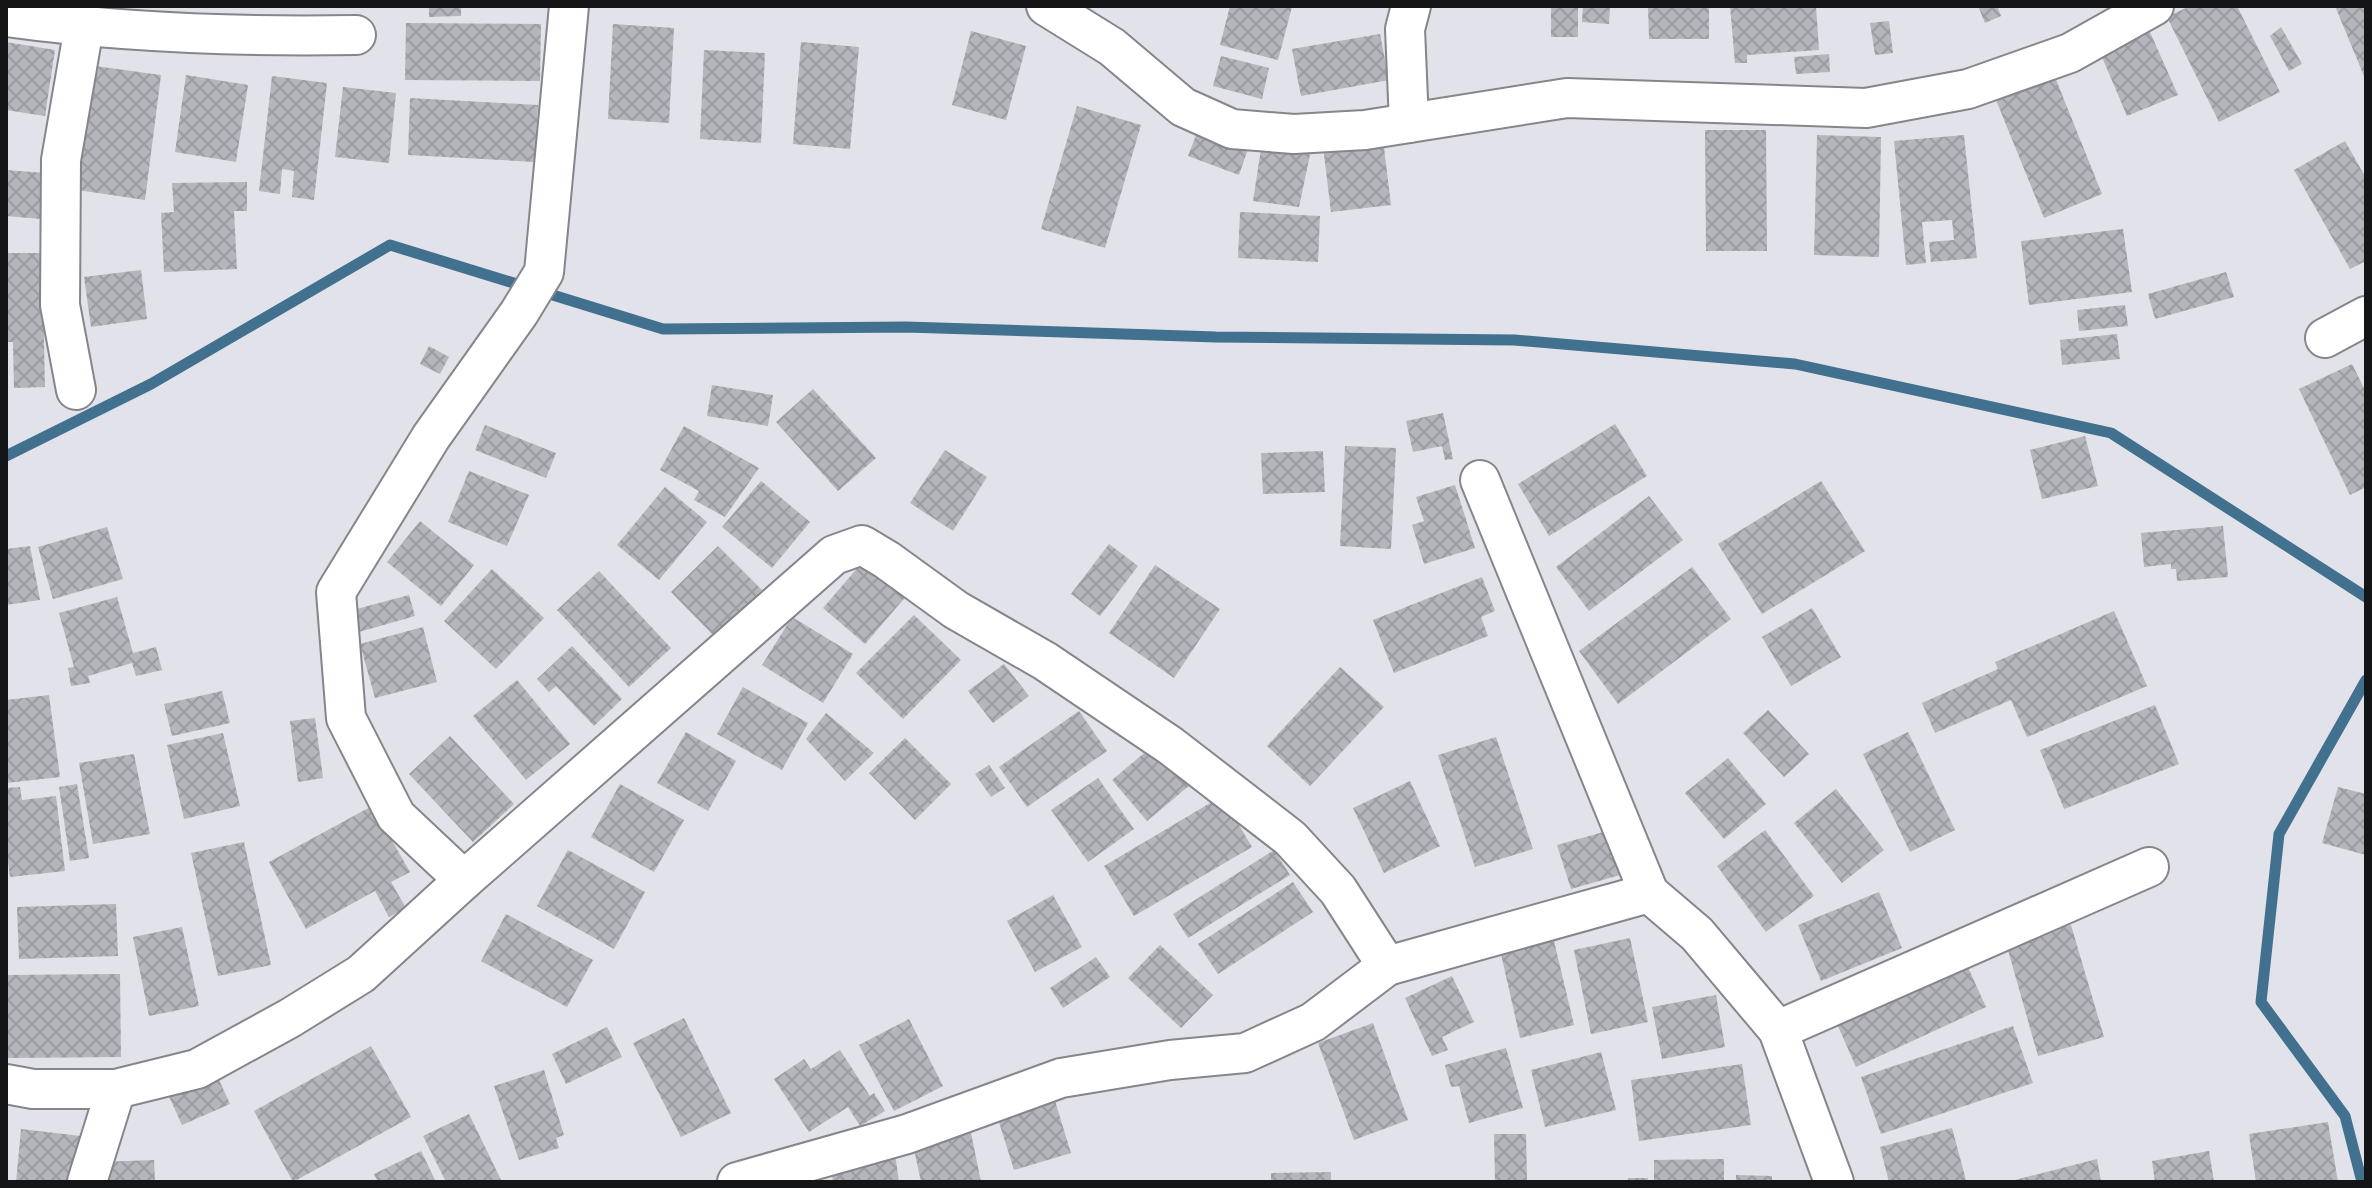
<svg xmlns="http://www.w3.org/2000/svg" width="2372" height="1188" font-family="'Source Sans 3',sans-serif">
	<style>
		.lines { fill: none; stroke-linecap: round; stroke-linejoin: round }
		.stream { stroke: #42708f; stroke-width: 11 }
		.building { fill: url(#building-cross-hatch) }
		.minor-casing { stroke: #84868c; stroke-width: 42 }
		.minor { stroke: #fff; stroke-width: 38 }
	</style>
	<defs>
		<pattern id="building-cross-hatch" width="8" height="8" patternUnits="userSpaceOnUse" patternTransform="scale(2)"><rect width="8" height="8" fill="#b4b6bc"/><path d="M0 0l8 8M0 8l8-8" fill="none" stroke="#9a9ca1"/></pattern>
	</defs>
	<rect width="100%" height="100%" fill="#e2e3ea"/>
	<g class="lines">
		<g class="stream">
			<polyline points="6,456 151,384 390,245 663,329 906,327 1216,337 1514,340 1795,364 2111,433 2366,597"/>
			<polyline points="2362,1182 2345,1116 2261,1002 2279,834 2366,680"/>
		</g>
	</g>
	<g class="building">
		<polygon points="429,6 461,6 461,16 429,17"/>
		<polygon points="1230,6 1292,7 1278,60 1220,45"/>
		<rect x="1551" y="6" width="27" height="31"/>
		<polygon points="1583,6 1610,6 1609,24 1582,22"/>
		<polygon points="1648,6 1709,6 1709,39 1649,39"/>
		<polygon points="1730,6 1816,6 1819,50 1747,55 1747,63 1735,63"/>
		<polygon points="1978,6 1997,6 2001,16 1985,23"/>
		<polygon points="2190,6 2237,6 2280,92 2219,122 2167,17"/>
		<polygon points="2335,6 2366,6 2366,81"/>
		<polygon points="1889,21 1893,53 1875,55 1870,23"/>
		<polygon points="406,23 541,24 540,81 405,80"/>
		<polygon points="613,24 674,28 669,123 608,119"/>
		<polygon points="2281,27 2302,64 2289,71 2270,36"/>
		<polygon points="2149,30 2178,95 2127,116 2099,50"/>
		<polygon points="971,31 1026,46 1006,120 952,105"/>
		<polygon points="1380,34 1389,80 1301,96 1292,49"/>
		<polygon points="6,42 55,50 45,116 6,110"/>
		<polygon points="801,42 859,47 850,149 793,144"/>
		<polygon points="704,50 765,53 761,143 700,139"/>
		<polygon points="1829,54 1830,72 1796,74 1794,57"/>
		<polygon points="1221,56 1269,68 1262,99 1213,86"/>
		<polygon points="88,65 161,75 145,200 71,189"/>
		<polygon points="2053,72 2102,194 2044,218 1994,95"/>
		<polygon points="186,75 248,85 236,162 175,152"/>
		<polygon points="272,76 327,83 314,200 292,197 294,171 282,169 280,194 259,191"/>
		<polygon points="343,87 396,93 389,163 335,157"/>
		<polygon points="410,98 538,105 535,162 408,155"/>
		<polygon points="1077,106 1141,125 1105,248 1041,229"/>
		<polygon points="1381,123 1391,205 1331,212 1321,130"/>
		<polygon points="1198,130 1248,149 1239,175 1188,156"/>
		<polygon points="1705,130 1766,130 1767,251 1706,251"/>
		<polygon points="1817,135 1881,137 1879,257 1814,255"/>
		<polygon points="1964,135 1977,258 1931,262 1929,242 1954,240 1952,220 1922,222 1926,263 1906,265 1894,141"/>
		<polygon points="2345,141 2366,178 2366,261 2350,269 2294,170"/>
		<polygon points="1262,142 1311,150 1299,207 1253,201"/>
		<polygon points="6,170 45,173 41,219 6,216"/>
		<polygon points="247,182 247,211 234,211 237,269 164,272 161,213 174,212 172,183"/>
		<polygon points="1240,212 1320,216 1318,262 1238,258"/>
		<polygon points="2123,229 2132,292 2029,305 2021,241"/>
		<polygon points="6,253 42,253 45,387 14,388 13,342 6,342"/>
		<polygon points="141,270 147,319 91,327 84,277"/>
		<polygon points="2226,272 2234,297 2155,319 2148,294"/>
		<polygon points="2125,305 2128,326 2079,331 2077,310"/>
		<polygon points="2117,334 2120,359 2062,365 2060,340"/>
		<polygon points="429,346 449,357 440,374 420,364"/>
		<polygon points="2352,364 2366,392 2366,487 2350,495 2299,389"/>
		<polygon points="712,385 773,395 768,426 707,416"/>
		<polygon points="813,389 876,458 838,491 776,422"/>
		<polygon points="1443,413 1453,459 1445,460 1442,446 1413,452 1406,421"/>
		<polygon points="1615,424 1647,476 1549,536 1518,484"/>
		<polygon points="485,425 556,453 546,478 475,450"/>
		<polygon points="684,426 759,468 725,517 694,500 699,491 660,470"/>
		<polygon points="2085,436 2098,486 2042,499 2030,450"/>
		<polygon points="1345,446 1396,448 1391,549 1340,546"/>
		<polygon points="945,450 987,477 953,531 910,503"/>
		<polygon points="1323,451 1325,492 1263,494 1261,453"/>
		<polygon points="469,471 529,495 507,546 448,522"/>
		<polygon points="761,481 810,522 772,568 722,527"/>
		<polygon points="1821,481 1865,551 1762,614 1718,544"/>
		<polygon points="1455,485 1475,548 1424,564 1412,525 1424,521 1416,497"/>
		<polygon points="665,487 707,522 659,580 617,545"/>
		<polygon points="1649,496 1683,540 1589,611 1556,567"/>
		<polygon points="420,521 474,565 441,606 387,562"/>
		<polygon points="2223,526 2228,577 2177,581 2176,569 2171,569 2171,564 2144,567 2141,533"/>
		<polygon points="107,527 123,579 53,599 38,547"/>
		<polygon points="1109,544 1138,566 1100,616 1071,594"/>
		<polygon points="30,546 40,600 6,605 6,549"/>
		<polygon points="718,546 762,590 714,636 671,592"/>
		<polygon points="866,558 908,594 865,644 823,608"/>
		<polygon points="1155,565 1220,609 1174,678 1109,633"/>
		<polygon points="1692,567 1731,619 1618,704 1579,651"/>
		<polygon points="492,569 544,618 496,669 444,621"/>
		<polygon points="599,571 671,648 629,687 557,610"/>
		<polygon points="1482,577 1495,611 1481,617 1488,636 1394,673 1373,620"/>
		<polygon points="409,595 415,616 359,632 353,610"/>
		<polygon points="117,597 133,653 156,647 162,670 136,676 132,663 88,676 90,683 71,686 68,668 74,667 59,613"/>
		<polygon points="1812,608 1841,657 1791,686 1762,637"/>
		<polygon points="2114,611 2147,686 2027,737 2011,700 1935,733 1922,703 1998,669 1995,662"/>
		<polygon points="914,615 961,660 903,719 856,673"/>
		<polygon points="792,617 853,654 823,703 762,665"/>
		<polygon points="423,627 437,682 375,698 360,644"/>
		<polygon points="572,646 622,699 594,726 556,686 549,692 537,679"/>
		<polygon points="1004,664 1029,696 993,723 968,691"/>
		<polygon points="1340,667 1384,707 1310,786 1267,746"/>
		<polygon points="517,680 570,744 526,780 473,716"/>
		<polygon points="743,687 808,723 782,770 717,734"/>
		<polygon points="222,691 230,723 172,736 164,704"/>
		<polygon points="49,695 60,777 6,783 6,700"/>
		<polygon points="2155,705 2179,764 2064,809 2040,750"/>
		<polygon points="1768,710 1809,754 1784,777 1743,733"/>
		<polygon points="1079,711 1107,751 1027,807 999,767"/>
		<polygon points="826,713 874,753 845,781 806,739"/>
		<polygon points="315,718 323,778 298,782 290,721"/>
		<polygon points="686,732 736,761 708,811 657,783"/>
		<polygon points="1908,732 1955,830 1910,852 1863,754"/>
		<polygon points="223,733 240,806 184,819 167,745"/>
		<polygon points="450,736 514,804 473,842 409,774"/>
		<polygon points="1496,737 1533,849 1475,867 1438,755"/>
		<polygon points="905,738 951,784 915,820 869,773"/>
		<polygon points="1155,744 1190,785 1147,821 1112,780"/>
		<polygon points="134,754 150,834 93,844 79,763"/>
		<polygon points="1728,758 1766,804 1724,839 1685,793"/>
		<polygon points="989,765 1005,788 991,797 975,774"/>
		<polygon points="1098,778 1134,829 1088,862 1051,810"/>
		<polygon points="1410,781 1440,846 1384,873 1353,808"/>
		<polygon points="77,784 89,858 70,861 59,787"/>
		<polygon points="620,784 684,820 654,872 591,837"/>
		<polygon points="20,787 22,800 56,796 65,871 10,877 6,846 6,788"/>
		<polygon points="2338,787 2366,794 2366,855 2322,843"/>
		<polygon points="1836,789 1884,850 1842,883 1794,823"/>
		<polygon points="1222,796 1252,847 1134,916 1104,866"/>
		<polygon points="372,806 410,872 391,882 406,908 389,917 375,891 306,929 269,862"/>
		<polygon points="1765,830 1814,896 1766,932 1717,866"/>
		<polygon points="1607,831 1620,875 1571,889 1557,845"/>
		<polygon points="244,842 271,965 218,976 191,853"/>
		<polygon points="568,850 645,892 614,949 537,906"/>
		<polygon points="1274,850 1290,875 1188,938 1173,914"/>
		<polygon points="1293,882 1313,912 1218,974 1198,944"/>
		<polygon points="1879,892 1902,948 1821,981 1798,925"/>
		<polygon points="1053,895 1082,947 1035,972 1007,921"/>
		<polygon points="116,904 118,956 19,959 17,907"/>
		<polygon points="506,914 593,960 567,1007 481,961"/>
		<polygon points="2071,925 2104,1037 2038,1056 2006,943"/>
		<polygon points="182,927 199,1006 149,1016 133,937"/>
		<polygon points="1630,938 1648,1022 1591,1034 1574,950"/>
		<polygon points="1554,941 1574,1025 1520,1038 1501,954"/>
		<polygon points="1160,945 1213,995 1181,1028 1128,978"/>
		<polygon points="1096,957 1110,977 1063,1008 1050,988"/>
		<polygon points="1966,963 1986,1007 1856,1067 1837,1024"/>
		<polygon points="120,974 121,1057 6,1058 6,975"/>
		<polygon points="1452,976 1474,1022 1442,1037 1448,1050 1432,1056 1405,998"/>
		<polygon points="1716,995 1725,1047 1662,1059 1652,1007"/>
		<polygon points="684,1018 731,1113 681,1137 633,1043"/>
		<polygon points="909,1019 943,1086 894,1111 859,1045"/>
		<polygon points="1373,1023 1408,1120 1354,1140 1318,1043"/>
		<polygon points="2013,1026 2033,1083 1881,1134 1861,1077"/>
		<polygon points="607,1027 622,1057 566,1084 552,1054"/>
		<polygon points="371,1046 411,1117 293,1182 254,1111"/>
		<polygon points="1506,1048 1523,1108 1469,1123 1459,1086 1451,1087 1445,1065"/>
		<polygon points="840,1050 870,1096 874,1093 885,1111 860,1126 848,1107 809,1132 774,1079 804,1059 811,1069"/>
		<polygon points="1601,1052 1616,1110 1545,1127 1531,1070"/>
		<polygon points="1742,1064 1751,1125 1639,1141 1631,1080"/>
		<polygon points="544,1070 564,1135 556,1138 559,1148 519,1160 494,1086"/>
		<polygon points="215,1071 230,1104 182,1125 167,1092"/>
		<polygon points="1055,1101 1071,1153 1014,1170 998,1119"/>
		<polygon points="469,1114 502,1182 446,1182 423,1136"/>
		<polygon points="2328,1122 2338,1182 2256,1182 2249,1134"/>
		<polygon points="970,1128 981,1182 921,1182 912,1140"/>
		<polygon points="1952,1128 1966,1180 1958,1182 1889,1182 1880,1147"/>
		<polygon points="21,1129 81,1136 76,1182 16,1182"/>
		<polygon points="1494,1134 1526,1134 1527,1182 1495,1182"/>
		<polygon points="421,1151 436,1182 378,1182 374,1174"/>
		<polygon points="2209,1151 2214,1182 2155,1182 2152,1161"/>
		<polygon points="895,1153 899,1182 833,1182 830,1160"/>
		<polygon points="1724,1159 1724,1182 1654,1182 1654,1160"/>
		<polygon points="2097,1159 2101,1182 2011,1182 2011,1181"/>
		<polygon points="154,1160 155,1182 100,1182 99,1162"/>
		<polygon points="1331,1172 1331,1182 1271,1182 1271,1173"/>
		<polygon points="1736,1175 1772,1176 1772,1182 1736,1182"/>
		<polygon points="1628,1178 1648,1178 1647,1182 1628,1182"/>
	</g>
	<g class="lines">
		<g class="minor-casing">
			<g id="minor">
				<polyline points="1046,6 1112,47 1183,107 1232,129 1294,134 1365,130 1567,98 1866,108 1968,89 2070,53 2154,6"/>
				<path d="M6,17C123,33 239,37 356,35"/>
				<polyline points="1409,123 1405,29 1411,6"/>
				<polyline points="2325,338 2366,316"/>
				<polyline points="76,390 60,305 61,160 84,27"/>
				<polyline points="1480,480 1649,893 1697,934 1778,1030 1834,1182"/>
				<polyline points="464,880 396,816 346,718 336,592 431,437 519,313 544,272 569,6"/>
				<polyline points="1778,1030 2149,867"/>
				<polyline points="6,1084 33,1089 116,1089 197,1069 290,1018 361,974 464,880 834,555 862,545 887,560 956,610 1045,661 1171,746 1290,838 1338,890 1387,966"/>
				<polyline points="87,1182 116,1089"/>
				<polyline points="737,1182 907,1134 1061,1078 1170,1060 1245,1053 1313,1022 1387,966 1649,893"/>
			</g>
		</g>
		<use href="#minor" class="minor"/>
	</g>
	<rect width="2372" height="1188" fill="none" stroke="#141517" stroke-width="16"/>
</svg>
